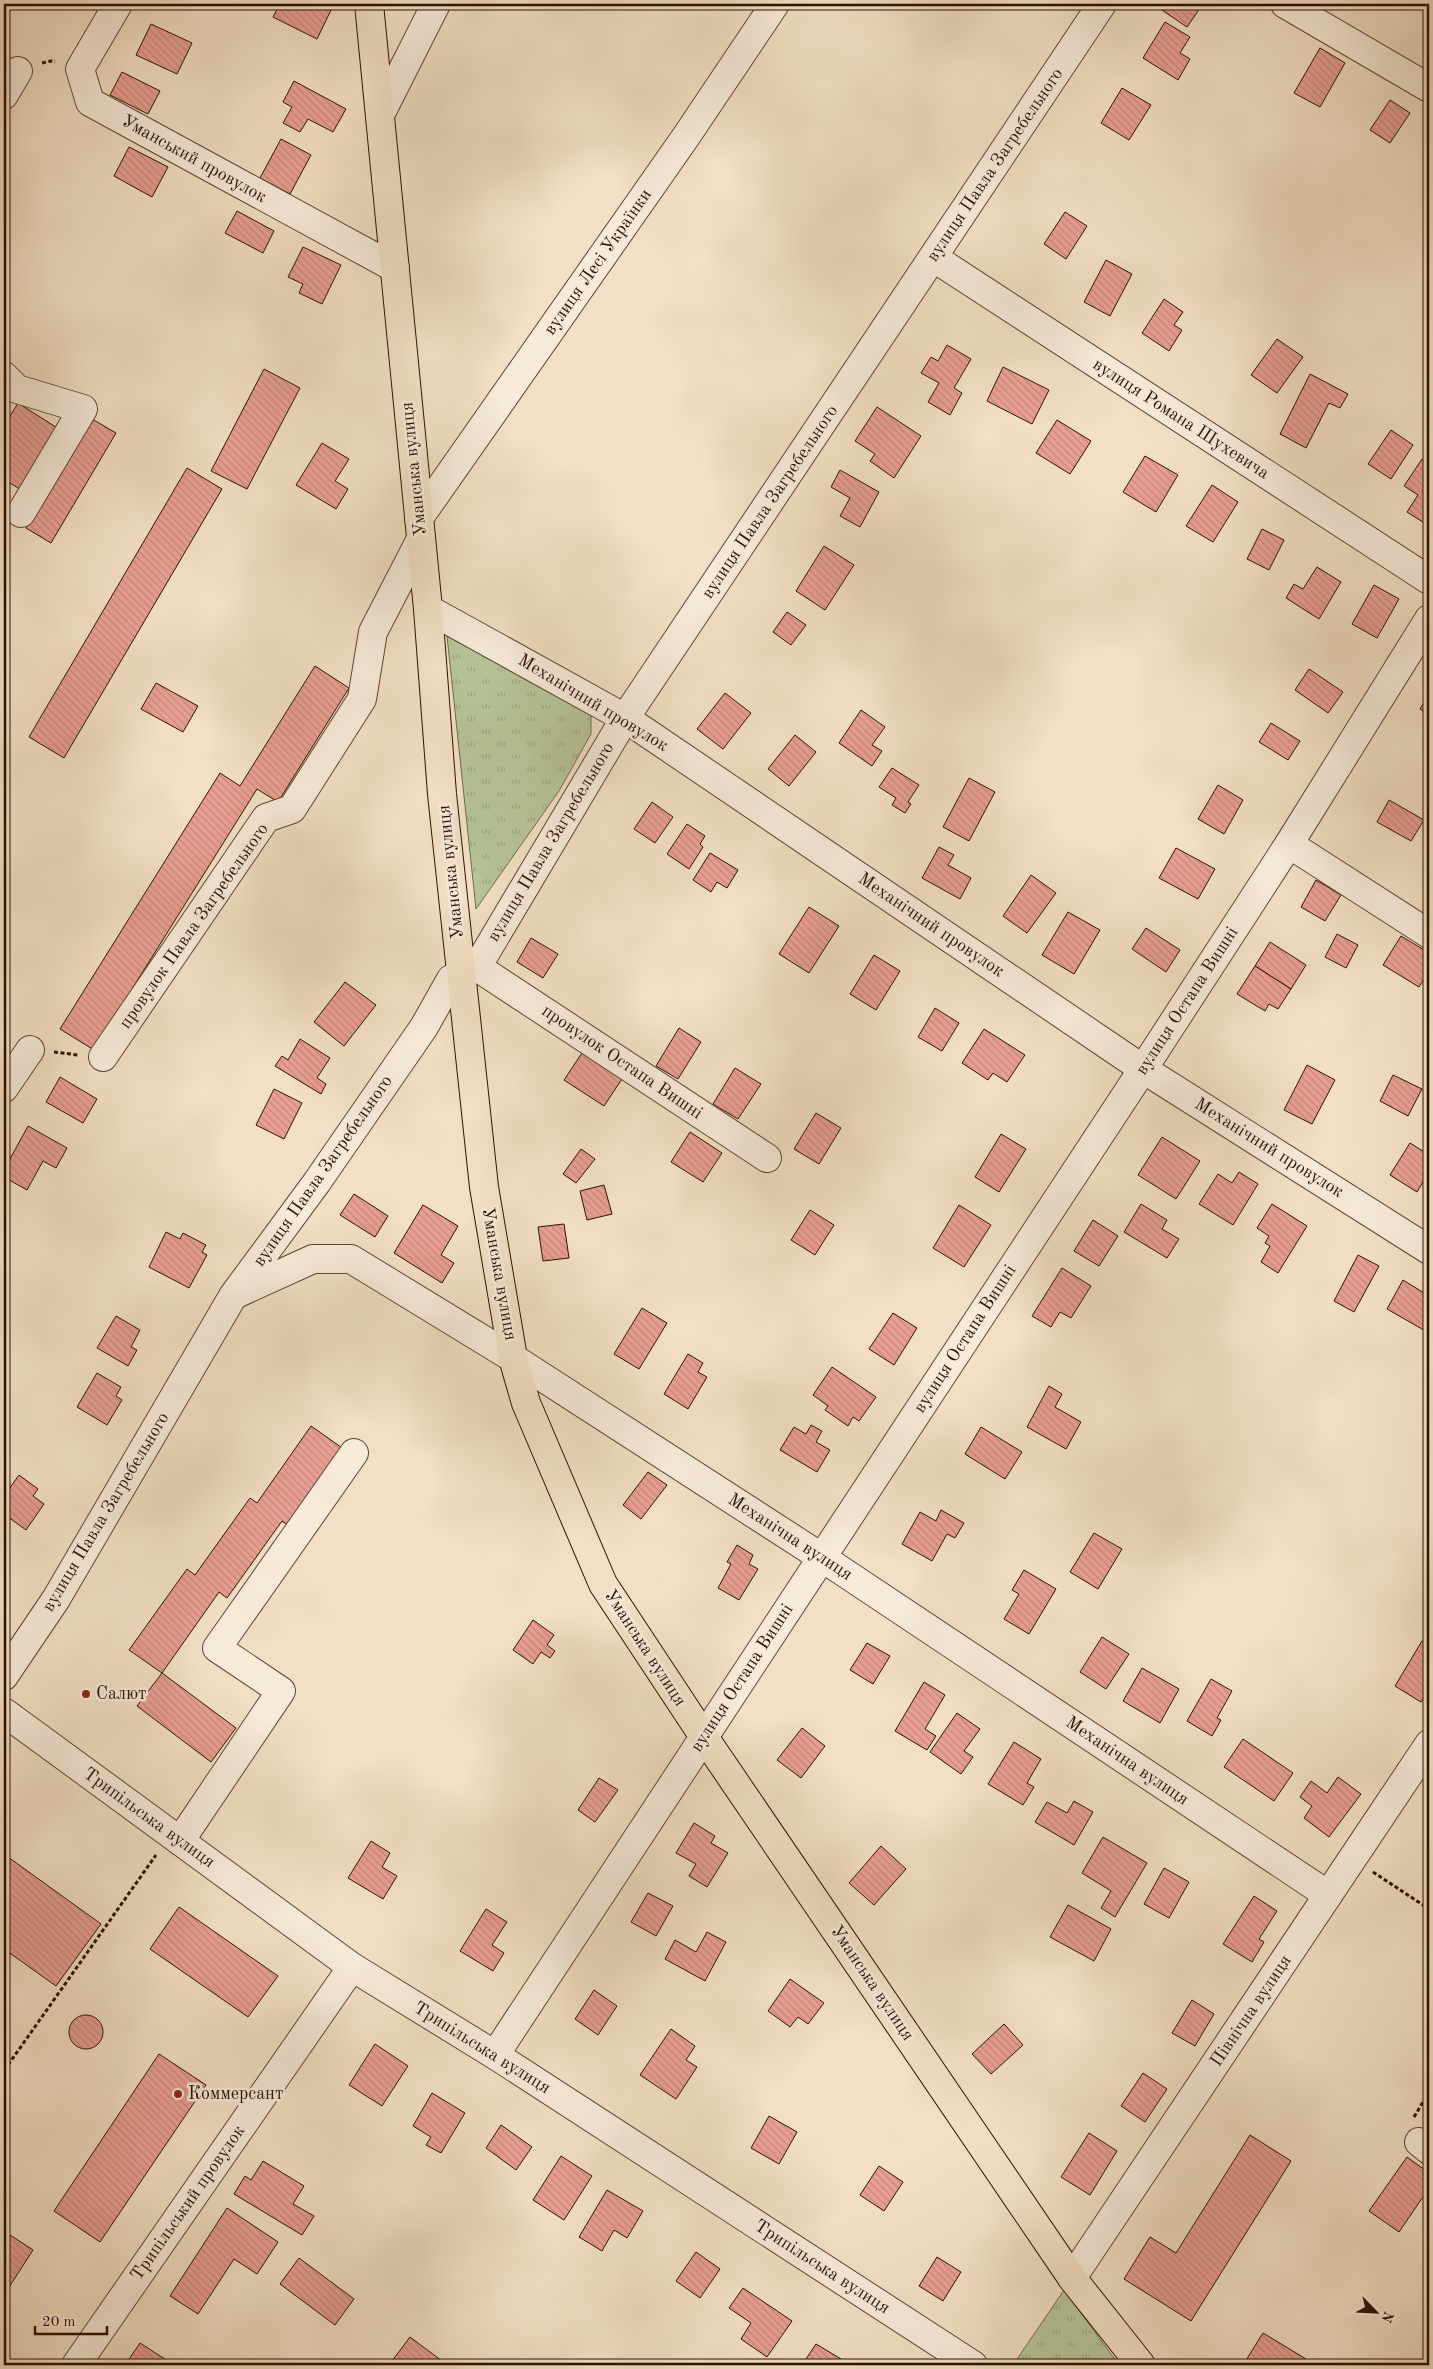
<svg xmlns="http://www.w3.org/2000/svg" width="1433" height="2369" font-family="'Old Standard TT',serif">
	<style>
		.grass { fill: url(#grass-tufts); stroke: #71694d }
		.building { fill: url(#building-back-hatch); stroke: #2c0f02 }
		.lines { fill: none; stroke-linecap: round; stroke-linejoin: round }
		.minor-casing { stroke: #5e4333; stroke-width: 30 }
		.major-casing { stroke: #2c0f02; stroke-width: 30 }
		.path { stroke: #2c0f02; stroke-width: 3; stroke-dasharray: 4 2.5; stroke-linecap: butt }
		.minor { stroke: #f7ead9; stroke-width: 28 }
		.major { stroke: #f2dfc5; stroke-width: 28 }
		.poi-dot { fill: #8f2418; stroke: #f7ead9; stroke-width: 2 }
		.labels { text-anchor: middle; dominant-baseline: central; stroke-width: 5; stroke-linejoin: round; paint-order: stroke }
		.street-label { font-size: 18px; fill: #2c0f02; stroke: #f7ead9 }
		.poi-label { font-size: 18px; fill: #2c0f02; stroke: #f7ead9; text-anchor: start }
	</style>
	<defs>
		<pattern id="grass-tufts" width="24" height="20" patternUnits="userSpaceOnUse" patternTransform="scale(1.25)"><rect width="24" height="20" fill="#b6c398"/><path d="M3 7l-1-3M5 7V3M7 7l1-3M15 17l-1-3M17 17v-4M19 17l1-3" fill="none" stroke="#9da681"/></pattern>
		<pattern id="building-back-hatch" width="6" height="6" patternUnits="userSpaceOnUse" patternTransform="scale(1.25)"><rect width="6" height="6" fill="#e99f94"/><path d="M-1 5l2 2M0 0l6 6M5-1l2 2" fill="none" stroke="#c8887e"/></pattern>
	</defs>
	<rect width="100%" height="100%" fill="#f2dfc5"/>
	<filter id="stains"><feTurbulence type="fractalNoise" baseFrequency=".004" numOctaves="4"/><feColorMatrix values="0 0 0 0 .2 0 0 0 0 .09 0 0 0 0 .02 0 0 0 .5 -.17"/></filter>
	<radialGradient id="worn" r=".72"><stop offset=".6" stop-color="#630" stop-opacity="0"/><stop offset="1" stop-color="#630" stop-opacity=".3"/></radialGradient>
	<g class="grass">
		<polygon points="447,636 591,715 591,734 559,791 476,909"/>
		<polygon points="1064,2290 1119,2365 1013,2365"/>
	</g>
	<g class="building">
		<polygon points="84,4 95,4 92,8"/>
		<polygon points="188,4 205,4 202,10"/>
		<polygon points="280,4 329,4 333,6 317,39 273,17"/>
		<polygon points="1153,4 1203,4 1187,27"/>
		<polygon points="1165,22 1190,37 1180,53 1190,59 1178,80 1143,58"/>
		<polygon points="151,24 192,43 177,74 136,55"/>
		<polygon points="1320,48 1345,63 1320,107 1294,93"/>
		<polygon points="122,72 160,91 148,114 110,95"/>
		<polygon points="294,81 346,109 333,132 308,119 300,132 283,123 292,107 283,102"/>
		<polygon points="1122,88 1151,105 1129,140 1101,123"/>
		<polygon points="1390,100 1410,113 1390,143 1370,130"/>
		<polygon points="281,139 311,155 290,194 260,178"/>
		<polygon points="129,147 168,167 152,197 114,176"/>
		<polygon points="1429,160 1429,171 1424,168"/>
		<polygon points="237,211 274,231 263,253 225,233"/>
		<polygon points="1065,212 1087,226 1066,259 1044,244"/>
		<polygon points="303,247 341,265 322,304 299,293 303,284 288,277"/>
		<polygon points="1106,260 1132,274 1110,316 1084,302"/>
		<polygon points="1164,299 1183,312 1174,325 1182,330 1169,351 1142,333"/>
		<polygon points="1277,339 1303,357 1277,393 1251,375"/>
		<polygon points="947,345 971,359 954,388 962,393 950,415 928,402 939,383 921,373 931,357 938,361"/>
		<polygon points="1003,367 1049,390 1032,424 987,401"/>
		<polygon points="264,369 300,388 247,489 211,471"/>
		<polygon points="1310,374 1348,394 1340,408 1329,403 1306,448 1280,434"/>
		<polygon points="18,403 59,429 21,490 4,479 4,426"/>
		<polygon points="877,407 921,436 894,478 870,461 875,454 855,441"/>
		<polygon points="92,419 116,433 51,543 26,528"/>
		<polygon points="1057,420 1091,441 1070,474 1036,453"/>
		<polygon points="1391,430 1413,445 1391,479 1368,464"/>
		<polygon points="322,443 349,459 335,481 348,489 336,509 296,485"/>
		<polygon points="1145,456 1178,475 1156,512 1123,492"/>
		<polygon points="1422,459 1429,464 1429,526 1407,512 1418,495 1404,486"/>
		<polygon points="187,468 222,489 64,758 29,737"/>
		<polygon points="840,470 879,492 860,527 840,516 850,498 831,487"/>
		<polygon points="1212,485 1238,502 1213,542 1186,526"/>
		<polygon points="1262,529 1284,540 1269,570 1247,559"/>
		<polygon points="824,546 854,565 825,610 796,591"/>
		<polygon points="1317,567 1341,582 1319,619 1286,598 1294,584 1303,589"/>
		<polygon points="1374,585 1399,599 1377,638 1352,624"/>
		<polygon points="787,612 806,625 791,645 773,632"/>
		<polygon points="315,666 349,688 278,802 257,789 94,1050 60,1029 220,773 240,786"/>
		<polygon points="1309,669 1343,692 1328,713 1295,690"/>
		<polygon points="156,683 198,706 183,732 141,709"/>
		<polygon points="725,693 751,713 723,749 697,729"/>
		<polygon points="1429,694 1429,715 1420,709"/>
		<polygon points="861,710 885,727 872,745 882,751 872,766 839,743"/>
		<polygon points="1271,723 1300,741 1288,760 1259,742"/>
		<polygon points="795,735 816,752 789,786 768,769"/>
		<polygon points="892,768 919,785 908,802 911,804 905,813 892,805 896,798 879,787"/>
		<polygon points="969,778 995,792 969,841 943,827"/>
		<polygon points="1218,785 1243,800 1224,834 1198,819"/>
		<polygon points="1389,800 1424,820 1411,841 1377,822"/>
		<polygon points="652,802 673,817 655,843 634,829"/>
		<polygon points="687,824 705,836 700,844 703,847 689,869 667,854"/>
		<polygon points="939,847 954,855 948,865 971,878 960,899 922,878"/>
		<polygon points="1176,848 1215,869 1198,899 1159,878"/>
		<polygon points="710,853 738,870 727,888 717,882 711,892 693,880"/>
		<polygon points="1031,875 1056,893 1027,933 1003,916"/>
		<polygon points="1316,880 1341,895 1325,921 1301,907"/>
		<polygon points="1429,884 1429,896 1424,892"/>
		<polygon points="809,907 839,926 809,973 779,954"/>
		<polygon points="1068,912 1100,930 1074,974 1042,955"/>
		<polygon points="1146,928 1180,950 1166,972 1132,949"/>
		<polygon points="1337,934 1358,945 1346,968 1325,957"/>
		<polygon points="1401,936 1429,953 1429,971 1419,987 1383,965"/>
		<polygon points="531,938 558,954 543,978 517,962"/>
		<polygon points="1270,942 1306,965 1291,989 1255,966"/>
		<polygon points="874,955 900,971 876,1010 850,994"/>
		<polygon points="1255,966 1291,989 1278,1009 1269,1004 1265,1011 1237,994"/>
		<polygon points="345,982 376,1005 344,1046 314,1022"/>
		<polygon points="935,1008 959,1023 942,1051 918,1037"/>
		<polygon points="679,1028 701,1042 678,1079 656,1066"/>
		<polygon points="984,1029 1025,1055 1007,1082 993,1073 988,1080 962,1063"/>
		<polygon points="300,1039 330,1058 317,1078 326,1084 321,1094 275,1066 282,1056 288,1060"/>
		<polygon points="582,1053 622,1079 604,1106 564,1080"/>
		<polygon points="1307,1065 1335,1080 1312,1124 1284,1110"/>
		<polygon points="735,1068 761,1084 738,1119 713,1104"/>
		<polygon points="1393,1075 1422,1089 1408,1116 1380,1101"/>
		<polygon points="60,1077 97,1099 83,1123 46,1102"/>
		<polygon points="274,1089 302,1103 284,1139 256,1125"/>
		<polygon points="816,1113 841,1128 819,1164 794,1149"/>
		<polygon points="28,1126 67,1148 56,1168 43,1161 27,1190 4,1177 4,1170"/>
		<polygon points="690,1132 722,1153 703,1182 671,1162"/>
		<polygon points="1001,1134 1026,1149 999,1192 975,1177"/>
		<polygon points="1162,1137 1200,1161 1176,1199 1138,1175"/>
		<polygon points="1410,1143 1429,1155 1429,1172 1417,1192 1390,1175"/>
		<polygon points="581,1149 595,1159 576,1183 563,1174"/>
		<polygon points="1239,1172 1258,1184 1233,1225 1199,1204 1218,1174 1232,1183"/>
		<polygon points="604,1185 612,1214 587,1220 580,1191"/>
		<polygon points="354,1194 388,1216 375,1237 340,1215"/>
		<polygon points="1141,1204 1167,1220 1162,1229 1179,1239 1167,1258 1124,1232"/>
		<polygon points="1272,1204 1307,1226 1278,1273 1261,1262 1270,1246 1265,1243 1269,1236 1257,1228"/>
		<polygon points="423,1205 458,1226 441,1255 454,1263 442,1283 394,1253"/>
		<polygon points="959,1205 991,1225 964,1267 933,1248"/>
		<polygon points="810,1210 834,1225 815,1255 791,1240"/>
		<polygon points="1093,1220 1118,1236 1099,1266 1074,1251"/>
		<polygon points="564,1224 569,1258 543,1261 538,1227"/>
		<polygon points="166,1232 180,1239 183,1233 206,1245 202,1252 207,1255 189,1288 149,1267"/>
		<polygon points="1358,1255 1379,1266 1354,1312 1334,1301"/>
		<polygon points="1062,1268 1091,1286 1071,1318 1060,1312 1051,1327 1032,1316"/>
		<polygon points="1403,1280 1429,1296 1429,1333 1387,1309"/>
		<polygon points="642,1308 667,1323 639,1369 614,1354"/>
		<polygon points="893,1313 917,1328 894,1365 869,1349"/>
		<polygon points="116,1316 140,1330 131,1347 137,1350 128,1366 97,1348"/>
		<polygon points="688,1354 703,1363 698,1372 707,1377 688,1409 664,1394"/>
		<polygon points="832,1367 876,1397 859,1421 853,1417 848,1426 825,1410 828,1406 813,1395"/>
		<polygon points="97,1373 121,1387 116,1396 122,1400 107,1425 77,1407"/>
		<polygon points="1049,1386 1062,1394 1055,1407 1081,1422 1066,1449 1027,1427"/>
		<polygon points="811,1425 822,1431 816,1442 830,1450 817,1472 780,1450 794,1427 806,1434"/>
		<polygon points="311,1426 345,1450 291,1527 282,1521 227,1598 219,1592 162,1673 129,1650 187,1569 195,1575 250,1498 257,1503"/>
		<polygon points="981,1427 1022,1452 1005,1479 965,1454"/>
		<polygon points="648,1472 667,1485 641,1519 623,1505"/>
		<polygon points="19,1475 38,1489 33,1496 44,1504 26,1530 4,1514 4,1496"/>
		<polygon points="941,1510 964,1523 955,1538 947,1534 932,1561 902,1544 920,1512 936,1521"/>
		<polygon points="1094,1533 1122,1549 1098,1589 1070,1572"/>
		<polygon points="737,1545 753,1555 749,1564 758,1569 739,1600 718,1588 731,1564 727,1562"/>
		<polygon points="1024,1570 1056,1589 1029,1634 1004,1619 1019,1594 1012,1590"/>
		<polygon points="533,1620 554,1635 547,1645 555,1651 550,1658 541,1652 533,1664 513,1650"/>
		<polygon points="1102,1637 1129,1654 1106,1689 1080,1672"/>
		<polygon points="1422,1641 1429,1646 1429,1689 1421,1702 1395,1686"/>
		<polygon points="867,1643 890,1656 873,1684 850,1670"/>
		<polygon points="1142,1668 1179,1689 1160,1723 1123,1701"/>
		<polygon points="162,1673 236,1728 211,1762 137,1706"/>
		<polygon points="1211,1679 1232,1691 1217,1718 1221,1720 1212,1736 1187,1721"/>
		<polygon points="924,1682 945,1695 925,1729 936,1736 927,1750 895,1731"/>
		<polygon points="957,1713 980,1729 964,1751 973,1757 961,1774 930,1752"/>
		<polygon points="802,1728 825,1746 801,1778 777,1760"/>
		<polygon points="1243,1739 1293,1773 1274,1801 1224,1767"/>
		<polygon points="1014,1742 1041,1759 1027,1783 1034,1787 1023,1805 988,1784"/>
		<polygon points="1338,1777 1361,1794 1329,1837 1304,1818 1312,1806 1300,1797 1311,1781 1327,1793"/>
		<polygon points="599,1778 618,1790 595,1822 578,1810"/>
		<polygon points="1074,1801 1093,1812 1074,1845 1035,1822 1047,1802 1067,1813"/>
		<polygon points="694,1823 715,1836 711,1843 728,1853 707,1887 689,1876 696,1864 676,1853"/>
		<polygon points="1103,1837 1147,1863 1115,1917 1101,1908 1111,1891 1082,1873"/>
		<polygon points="371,1841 390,1853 382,1867 397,1876 383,1899 348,1878"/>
		<polygon points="881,1846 906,1869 874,1905 849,1883"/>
		<polygon points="8,1857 101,1924 56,1986 4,1949 4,1864"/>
		<polygon points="1164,1868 1189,1882 1169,1918 1144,1904"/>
		<polygon points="648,1893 673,1906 656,1936 631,1922"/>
		<polygon points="1254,1896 1277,1911 1259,1939 1264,1942 1252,1962 1223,1944"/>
		<polygon points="1068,1905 1111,1929 1094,1961 1050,1937"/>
		<polygon points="179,1907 278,1976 248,2017 150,1949"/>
		<polygon points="486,1909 507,1922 492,1945 504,1953 493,1971 460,1951"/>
		<polygon points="707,1932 726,1942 705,1981 665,1959 675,1940 696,1952"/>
		<polygon points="790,1979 824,2003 808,2024 798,2017 790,2027 768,2011"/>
		<polygon points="594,1990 617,2006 598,2035 575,2019"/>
		<polygon points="1192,2000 1214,2014 1195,2046 1172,2033"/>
		<circle cx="86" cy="2032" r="17"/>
		<polygon points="1004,2024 1023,2045 991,2074 972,2054"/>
		<polygon points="671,2029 695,2046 686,2060 697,2067 676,2099 640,2075"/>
		<polygon points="375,2044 408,2066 382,2106 349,2085"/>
		<polygon points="159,2054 206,2085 100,2242 54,2211"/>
		<polygon points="1143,2073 1167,2089 1145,2122 1121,2106"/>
		<polygon points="432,2093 465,2113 441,2153 426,2145 431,2137 413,2126"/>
		<polygon points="769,2116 797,2132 779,2164 751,2148"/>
		<polygon points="501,2125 532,2147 516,2170 486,2148"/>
		<polygon points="1089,2133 1117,2151 1090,2195 1061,2177"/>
		<polygon points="1250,2135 1291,2161 1191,2321 1124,2279 1150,2237 1176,2253"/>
		<polygon points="561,2156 592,2176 564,2220 533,2200"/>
		<polygon points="1407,2157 1429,2173 1429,2188 1399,2232 1369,2211"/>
		<polygon points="263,2161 304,2186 293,2204 314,2216 302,2235 234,2194 245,2176 251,2180"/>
		<polygon points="879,2166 903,2182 884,2211 860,2195"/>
		<polygon points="607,2190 643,2211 627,2238 614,2230 602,2251 579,2237"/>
		<polygon points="227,2208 278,2242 257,2274 234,2259 198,2314 170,2296"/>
		<polygon points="4,2231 33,2250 4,2295"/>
		<polygon points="696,2252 720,2269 700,2298 676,2281"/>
		<polygon points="937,2257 961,2272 943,2301 919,2286"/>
		<polygon points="299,2258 354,2299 335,2325 280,2284"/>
		<polygon points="743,2288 792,2321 767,2357 741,2339 751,2323 729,2308"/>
		<polygon points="1263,2333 1306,2359 1302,2365 1243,2365"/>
		<polygon points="410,2337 442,2361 440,2365 389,2365"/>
		<polygon points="140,2343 174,2365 125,2365"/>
		<polygon points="816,2344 851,2365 802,2365"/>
	</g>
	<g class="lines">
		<g class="minor-casing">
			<g id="minor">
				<polyline points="118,4 80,69 90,102 395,268"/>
				<polyline points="1285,4 1429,88"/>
				<polyline points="4,95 18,71"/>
				<polyline points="380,115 436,4"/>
				<polyline points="934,258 1429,580"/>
				<polyline points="4,376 17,389 83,409 21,513"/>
				<polyline points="419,518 685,138 775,4"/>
				<polyline points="428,609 625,718 1143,1069 1429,1250"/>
				<polyline points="1289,844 1429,934"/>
				<polyline points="477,967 767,1158"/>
				<polyline points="103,1057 266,818 292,809 362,699 373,632 421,539"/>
				<polyline points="4,1088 30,1050"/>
				<polyline points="236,1294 313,1259 351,1259 513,1358 821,1557 1328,1895"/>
				<polyline points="4,1676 56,1599 233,1296 317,1182 424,1027 451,979 477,967 625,718 1102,4"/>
				<polyline points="4,1712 352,1967 495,2055 973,2365"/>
				<polyline points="180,1841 281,1691 217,1648 354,1453"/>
				<polyline points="495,2055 1143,1069 1289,844 1429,619"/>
				<polyline points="1419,2142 1429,2150"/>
				<polyline points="1072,2278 1429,1744"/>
				<polyline points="76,2365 352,1967"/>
			</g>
		</g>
		<g class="major-casing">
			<polyline id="major" points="369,4 428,609 442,794 484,1187 513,1358 526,1403 603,1584 704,1737 1072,2278 1141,2365"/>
		</g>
		<g class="path">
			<polyline points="42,63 51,61 55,62"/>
			<polyline points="54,1052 78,1055"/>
			<polyline points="1373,1872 1429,1909"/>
			<polyline points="8,2065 156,1855"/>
			<polyline points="1414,2117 1429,2092"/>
		</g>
		<use href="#minor" class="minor"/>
		<use href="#major" class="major"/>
	</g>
	<g class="poi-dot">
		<circle cx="86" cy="1694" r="5"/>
		<circle cx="178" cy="2094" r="5"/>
	</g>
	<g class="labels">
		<g class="street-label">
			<text transform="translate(194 159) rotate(29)">Уманський провулок</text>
			<text transform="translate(995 165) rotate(-56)">вулиця Павла Загребельного</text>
			<text transform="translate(598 262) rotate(-55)">вулиця Лесі Українки</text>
			<text transform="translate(1181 419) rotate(33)">вулиця Романа Шухевича</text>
			<text transform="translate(414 469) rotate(-96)">Уманська вулиця</text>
			<text transform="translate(770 502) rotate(-56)">вулиця Павла Загребельного</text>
			<text transform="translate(593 703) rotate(31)">Механічний провулок</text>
			<text transform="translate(551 842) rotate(-59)">вулиця Павла Загребельного</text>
			<text transform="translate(451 872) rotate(-96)">Уманська вулиця</text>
			<text transform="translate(931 925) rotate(34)">Механічний провулок</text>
			<text transform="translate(194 926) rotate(-55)">провулок Павла Загребельного</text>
			<text transform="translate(1187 1001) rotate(-57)">вулиця Остапа Вишні</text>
			<text transform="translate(622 1062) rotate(34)">провулок Остапа Вишні</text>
			<text transform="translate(1269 1148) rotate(32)">Механічний провулок</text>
			<text transform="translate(323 1171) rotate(-55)">вулиця Павла Загребельного</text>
			<text transform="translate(499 1274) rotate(80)">Уманська вулиця</text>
			<text transform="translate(965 1339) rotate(-57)">вулиця Остапа Вишні</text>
			<text transform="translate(106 1512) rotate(-59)">вулиця Павла Загребельного</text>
			<text transform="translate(790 1537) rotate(33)">Механічна вулиця</text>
			<text transform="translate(645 1648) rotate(57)">Уманська вулиця</text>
			<text transform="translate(742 1678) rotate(-57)">вулиця Остапа Вишні</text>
			<text transform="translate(1127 1761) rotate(34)">Механічна вулиця</text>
			<text transform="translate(149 1818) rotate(36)">Трипільська вулиця</text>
			<text transform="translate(872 1983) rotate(56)">Уманська вулиця</text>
			<text transform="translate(1251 2011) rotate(-56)">Північна вулиця</text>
			<text transform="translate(482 2048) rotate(32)">Трипільська вулиця</text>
			<text transform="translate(188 2203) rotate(-55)">Трипільський провулок</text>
			<text transform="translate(822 2267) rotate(33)">Трипільська вулиця</text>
		</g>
		<g class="poi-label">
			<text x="96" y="1694">Салют</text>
			<text x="188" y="2094">Коммерсант</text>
		</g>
	</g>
	<rect width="1433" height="2369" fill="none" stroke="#f2dfc5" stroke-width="20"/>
	<rect x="5" y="5" width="1423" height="2359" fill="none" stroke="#2c0f02" stroke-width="2.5"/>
	<rect x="10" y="10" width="1413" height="2349" fill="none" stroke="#2c0f02"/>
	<g transform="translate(1376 2312) rotate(114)" stroke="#f7ead9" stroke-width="4" paint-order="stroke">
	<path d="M0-4L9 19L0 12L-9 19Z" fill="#2c0f02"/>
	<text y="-8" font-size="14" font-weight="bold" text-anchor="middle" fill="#2c0f02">N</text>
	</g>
	<path d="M35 2326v8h72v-8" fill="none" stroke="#2c0f02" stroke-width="2.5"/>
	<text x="42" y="2326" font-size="15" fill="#2c0f02" stroke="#f7ead9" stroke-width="4" paint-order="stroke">20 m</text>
	<rect width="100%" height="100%" filter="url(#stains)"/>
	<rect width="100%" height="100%" fill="url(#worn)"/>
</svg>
